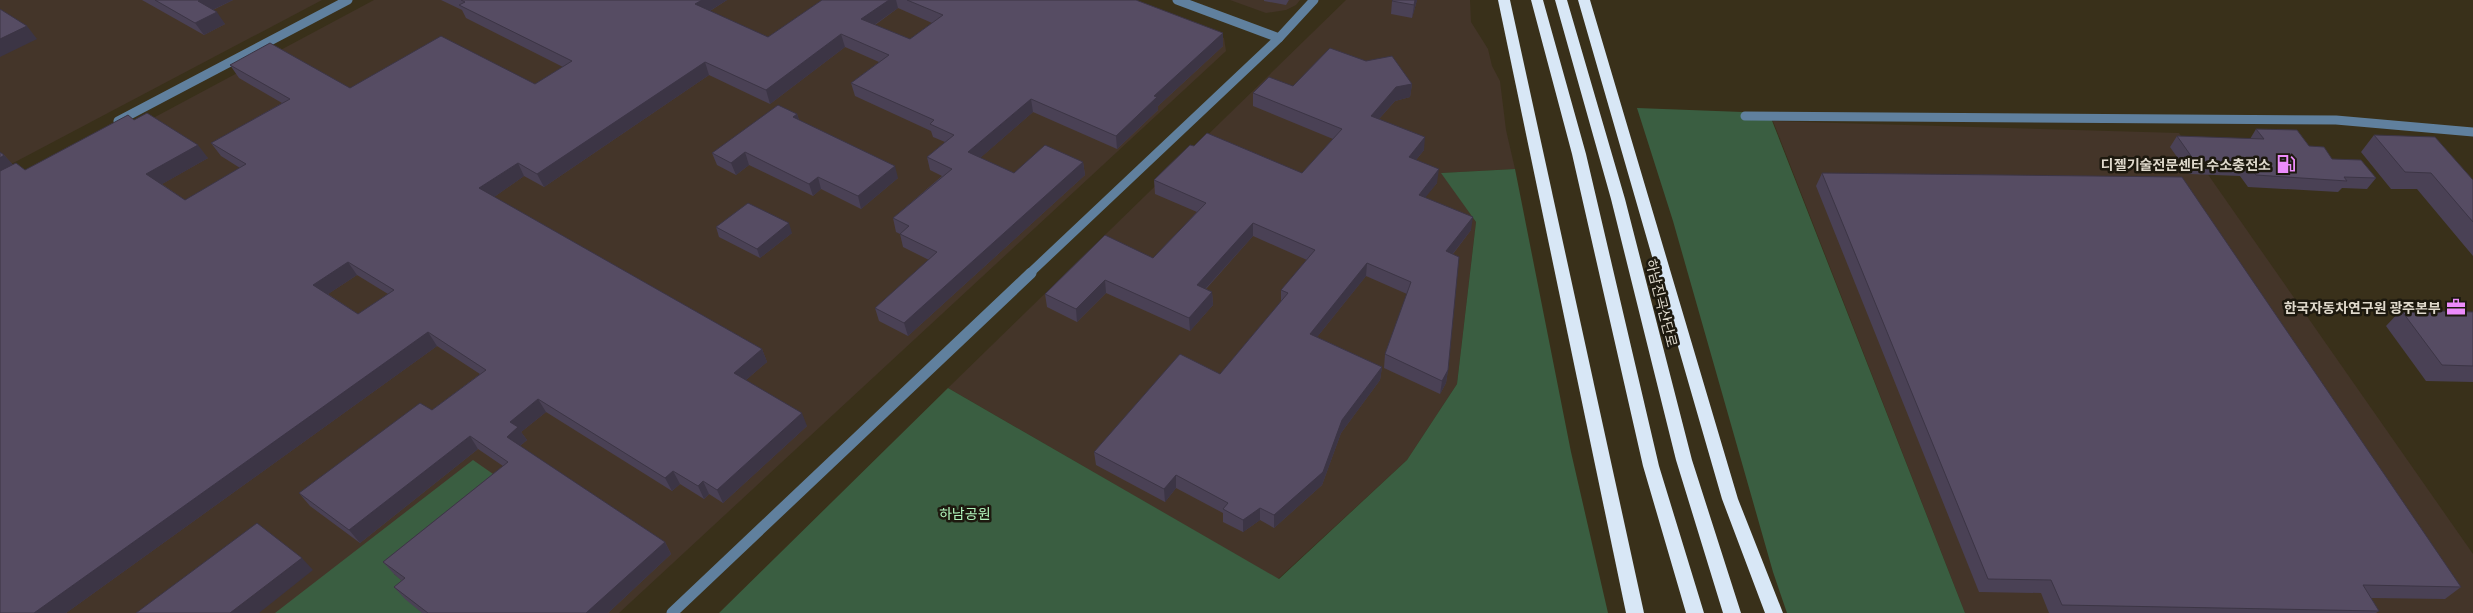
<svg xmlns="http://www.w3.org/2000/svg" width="2473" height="613" font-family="Barlow,'Noto Sans KR',sans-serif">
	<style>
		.industrial { fill: #443529 }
		.green { fill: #3a5e41 }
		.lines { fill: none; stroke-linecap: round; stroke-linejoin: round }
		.street-far1 { stroke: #60809e; stroke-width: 9 }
		.street { stroke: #60809e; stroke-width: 11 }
		.highway { fill: #d8e7f6; fill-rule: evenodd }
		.wall { fill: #4a4155; fill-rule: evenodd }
		.shaded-wall { fill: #3c3545 }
		.building { fill: #564c63; stroke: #3c3545; fill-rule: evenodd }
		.labels { text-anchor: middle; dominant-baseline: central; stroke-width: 5; stroke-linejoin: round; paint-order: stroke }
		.poi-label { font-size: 14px; font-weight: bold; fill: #dfd9cc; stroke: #1d190f; text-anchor: end }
		.street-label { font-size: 14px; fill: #dfd9cc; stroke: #1d190f }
		.park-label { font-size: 14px; fill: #b1f5bc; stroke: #1d190f }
	</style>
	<rect width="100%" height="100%" fill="#39301a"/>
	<g class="industrial">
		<polygon points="0,0 322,0 0,170"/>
		<polygon points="374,0 1128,0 1224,38 1226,51 619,613 0,613 0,200"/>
		<polygon points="1230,0 1300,0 1296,5 1286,10 1266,13"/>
		<polygon points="1346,0 1470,0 1471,22 1488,49 1492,66 1500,81 1506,130 1515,169 1442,173 1476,222 1457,384 1407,460 1278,579 948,388"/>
		<polygon points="1773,121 2179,133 2473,554 2473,613 1965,613"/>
	</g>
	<g class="green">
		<polygon points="1637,108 1769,113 1965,613 1787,613 1773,572 1673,221"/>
		<polygon points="1515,169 1571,452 1608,613 719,613 948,388 1279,579 1407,460 1457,384 1476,222 1441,173"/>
		<polygon points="473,460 506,483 394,574 415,591 422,613 275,613"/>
	</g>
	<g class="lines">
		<g class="street-far1">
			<polyline points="1177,0 1279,38"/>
			<polyline points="1745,116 2336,120 2473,132"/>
			<polyline points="118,121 348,0"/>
			<polyline points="1029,274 1279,38 1314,0"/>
		</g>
		<polyline class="street" points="672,613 1031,273"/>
		<g class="highway">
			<polygon points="1498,0 1510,0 1644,613 1626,613"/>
			<polygon points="1531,0 1543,0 1586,154 1659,466 1704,613 1686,613 1643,466 1572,154"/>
			<polygon points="1555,0 1567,0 1625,199 1692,460 1741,613 1723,613 1676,460 1611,199"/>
			<polygon points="1578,0 1590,0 1738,499 1783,613 1765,613 1722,499"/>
		</g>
	</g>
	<g class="wall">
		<polygon points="142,0 233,0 213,10 225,24 204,35"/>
		<path d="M441,0H727L710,11L768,37L822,0H1136L1223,46L1158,106V110L1117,149L1033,112L980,158L1014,173L1083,162L1085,175L908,336L879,321L875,308L929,260L903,247L900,234L896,232L893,218L942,176L930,170L927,157L945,142L933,137L931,131L855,96L851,83L879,62L845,47L770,104L709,75L544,187L524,176L494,197L762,349L767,362L746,380L807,426L723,503L709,494L704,499L680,484L672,491L546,412L521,432L527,440L520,446L665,542L671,554L608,613H422L405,599L394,587L402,581L394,574L383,562L503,466L478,449L360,543L310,506L299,493L432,410L480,374L437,346L66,613H0L4,155L13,165L25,170L134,120L208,158L162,184L185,200L240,168L221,156L211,143L282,103L239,78L230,65L350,88L535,84L563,67L466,18L462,10ZM898,8L932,23L910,39L875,25ZM357,275L388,294L358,314L328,294Z"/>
		<polygon points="1264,0 1289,0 1286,5 1264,1"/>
		<polygon points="1417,0 1412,18 1391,14 1392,1"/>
		<polygon points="1412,84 1410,97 1395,101 1379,119 1424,150 1416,160 1437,183 1425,197 1471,230 1453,254 1448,370 1446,383 1440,394 1384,368 1385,354 1407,294 1366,276 1317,337 1382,367 1380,380 1341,433 1322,485 1274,528 1260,520 1243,532 1223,522 1223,513 1176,488 1165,502 1096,465 1094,452 1220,374 1281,302 1281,290 1307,260 1253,236 1206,289 1212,292 1213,305 1190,331 1106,293 1077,322 1047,307 1045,294 1153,258 1197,212 1155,194 1154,180 1194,146 1302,173 1333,139 1253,106 1253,93 1293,86"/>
		<polygon points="797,114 799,120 898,178 861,209 821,189 813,196 749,165 736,175 717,165 712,153"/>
		<polygon points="2256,129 2309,146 2332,159 2376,178 2367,189 2342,188 2338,192 2248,187 2240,176 2189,174 2170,147 2177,136 2250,139"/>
		<polygon points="2374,135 2473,180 2473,256 2417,189 2391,189 2361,152"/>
		<polygon points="1822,173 2461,587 2445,599 2371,598 2379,611 2376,613 2049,613 2041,593 1979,592 1816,186"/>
		<polygon points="716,227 792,233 760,258 719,237"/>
		<polygon points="2401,310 2473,312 2473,382 2426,381 2386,326"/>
	</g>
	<g class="shaded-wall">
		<polygon points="201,0 233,0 206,13 198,1"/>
		<polygon points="702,0 727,0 700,17 695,4"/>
		<polygon points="889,0 896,0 898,8 864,32 861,19"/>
		<polygon points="1415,0 1417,0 1412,18 1414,5"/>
		<polygon points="217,12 225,24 204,35 195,23"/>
		<polygon points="27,26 37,39 0,57 0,39"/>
		<polygon points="1223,33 1223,46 1158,106 1158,110 1117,149 1116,136 1154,96"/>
		<polygon points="841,34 845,47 770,104 766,90"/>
		<polygon points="705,62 709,75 544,187 537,174"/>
		<polygon points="1412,84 1410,97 1395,101 1370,129 1371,116 1396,87"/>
		<polygon points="1031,99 1033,112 971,166 968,152"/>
		<polygon points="797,114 801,126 793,117"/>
		<polygon points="1425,137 1424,150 1407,171 1409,157"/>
		<polygon points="198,145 208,158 157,187 146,174"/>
		<polygon points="745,152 749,165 736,175 731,163"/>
		<polygon points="4,155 16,168 0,178 0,158"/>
		<polygon points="1083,162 1085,175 908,336 904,323"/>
		<polygon points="518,163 524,176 487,202 479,188"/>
		<polygon points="895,166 898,178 861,209 858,196"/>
		<polygon points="1439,169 1437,183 1417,208 1419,195"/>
		<polygon points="818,177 821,189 813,196 809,184"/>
		<polygon points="1473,217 1471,230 1444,265 1446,251"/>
		<polygon points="789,223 792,233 760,258 757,249"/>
		<polygon points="1253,223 1253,236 1197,298 1197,285"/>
		<polygon points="348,262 357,275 322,298 313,285"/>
		<polygon points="1367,263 1366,276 1309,347 1310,334"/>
		<polygon points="1105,280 1106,293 1077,322 1076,309"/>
		<polygon points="1212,292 1213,305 1190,331 1189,318"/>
		<polygon points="428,332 437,346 66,613 34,613"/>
		<polygon points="762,349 767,362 739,386 734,373"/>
		<polygon points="1382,367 1380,380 1341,433 1322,485 1274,528 1274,515 1342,420"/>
		<polygon points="1448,370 1446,383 1440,394 1442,381"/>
		<polygon points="538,399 546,412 521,432 527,440 515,450 507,437 510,422"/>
		<polygon points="802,413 807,426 723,503 717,490"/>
		<polygon points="470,436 478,449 360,543 349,530"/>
		<polygon points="673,471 680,484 672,491 665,478"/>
		<polygon points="1176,475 1176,488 1165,502 1164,489"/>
		<polygon points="703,481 709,494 704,499 698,486"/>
		<polygon points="1260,508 1260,520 1243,532 1243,520"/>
		<polygon points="665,542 671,554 608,613 586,613"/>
		<polygon points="302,558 313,570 259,613 230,613"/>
	</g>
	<g class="building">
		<polygon points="155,0 201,0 198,1 217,12 195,23"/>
		<path d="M461,0H702L695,4L768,37L822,0H889L861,19L910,39L943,15L907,0H1136L1223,33L1154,96L1157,97L1116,136L1031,99L968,152L1014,173L1045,145L1083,162L904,323L875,308L937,252L900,234L909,226L893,218L952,169L927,157L954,135L930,124L934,120L851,83L889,55L841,34L766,90L705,62L537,174L518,163L479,188L762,349L734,373L802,413L717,490L703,481L698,486L673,471L665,478L538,399L510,422L518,427L507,437L665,542L586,613H428L394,587L405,578L383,562L508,462L470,436L349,530L299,493L420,403L432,410L486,370L428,332L34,613H0V171L16,163L25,170L128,115L134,120L147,113L198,145L146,174L185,200L246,164L211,143L290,99L230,65L270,43L350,88L441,36L535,84L572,61L459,5L465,2ZM348,262L394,290L358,314L313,285Z"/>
		<polygon points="1393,0 1415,0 1414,5 1392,1"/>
		<polygon points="0,9 27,26 0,39"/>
		<polygon points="1330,48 1366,61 1392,56 1412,84 1396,87 1371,116 1425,137 1409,157 1439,169 1419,195 1473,217 1446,251 1459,257 1448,370 1442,381 1385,354 1411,282 1367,263 1310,334 1382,367 1342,420 1323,472 1274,515 1260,508 1243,520 1223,509 1228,503 1176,475 1164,489 1094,452 1180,354 1220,374 1288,293 1281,290 1315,250 1253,223 1197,285 1212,292 1189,318 1105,280 1076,309 1045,294 1105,235 1153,258 1206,203 1154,180 1190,145 1194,146 1207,133 1302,173 1342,129 1253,93 1269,77 1293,86"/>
		<polygon points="778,105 797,114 793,117 895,166 858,196 818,177 809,184 745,152 731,163 712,153"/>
		<polygon points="2256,129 2297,130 2309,146 2324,147 2332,159 2361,160 2376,178 2344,177 2347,181 2256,175 2248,164 2196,163 2177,136 2264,139"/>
		<polygon points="2374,135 2435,137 2473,180 2473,222 2431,173 2405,172"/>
		<polygon points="0,152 4,155 0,158"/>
		<polygon points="1822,173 2182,177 2461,587 2363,585 2379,611 2062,605 2051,580 1988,579"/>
		<polygon points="748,203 789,223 757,249 716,227"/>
		<polygon points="2401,310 2473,312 2473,366 2442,365"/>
		<polygon points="257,523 302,558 230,613 136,613"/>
	</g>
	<defs>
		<g id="fuel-bare" transform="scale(1.5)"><path d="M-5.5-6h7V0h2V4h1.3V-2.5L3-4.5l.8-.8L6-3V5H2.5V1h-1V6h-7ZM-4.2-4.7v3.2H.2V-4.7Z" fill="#ec8cfb" stroke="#1d190f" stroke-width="2.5" paint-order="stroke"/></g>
		<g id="office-bare" transform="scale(1.5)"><path d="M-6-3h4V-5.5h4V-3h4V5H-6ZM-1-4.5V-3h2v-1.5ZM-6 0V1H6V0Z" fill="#ec8cfb" stroke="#1d190f" stroke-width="2.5" paint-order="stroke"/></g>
	</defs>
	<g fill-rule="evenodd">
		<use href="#fuel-bare" x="2286" y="164"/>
		<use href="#office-bare" x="2456" y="307"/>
	</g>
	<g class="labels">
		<g class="poi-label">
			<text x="2271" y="164">디젤기술전문센터 수소충전소</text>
			<text x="2441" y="307">한국자동차연구원 광주본부</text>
		</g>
		<g class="street-label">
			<text transform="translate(1662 303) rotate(76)">하남진곡산단로</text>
		</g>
		<g class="park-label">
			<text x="965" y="513">하남공원</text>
		</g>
	</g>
</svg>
